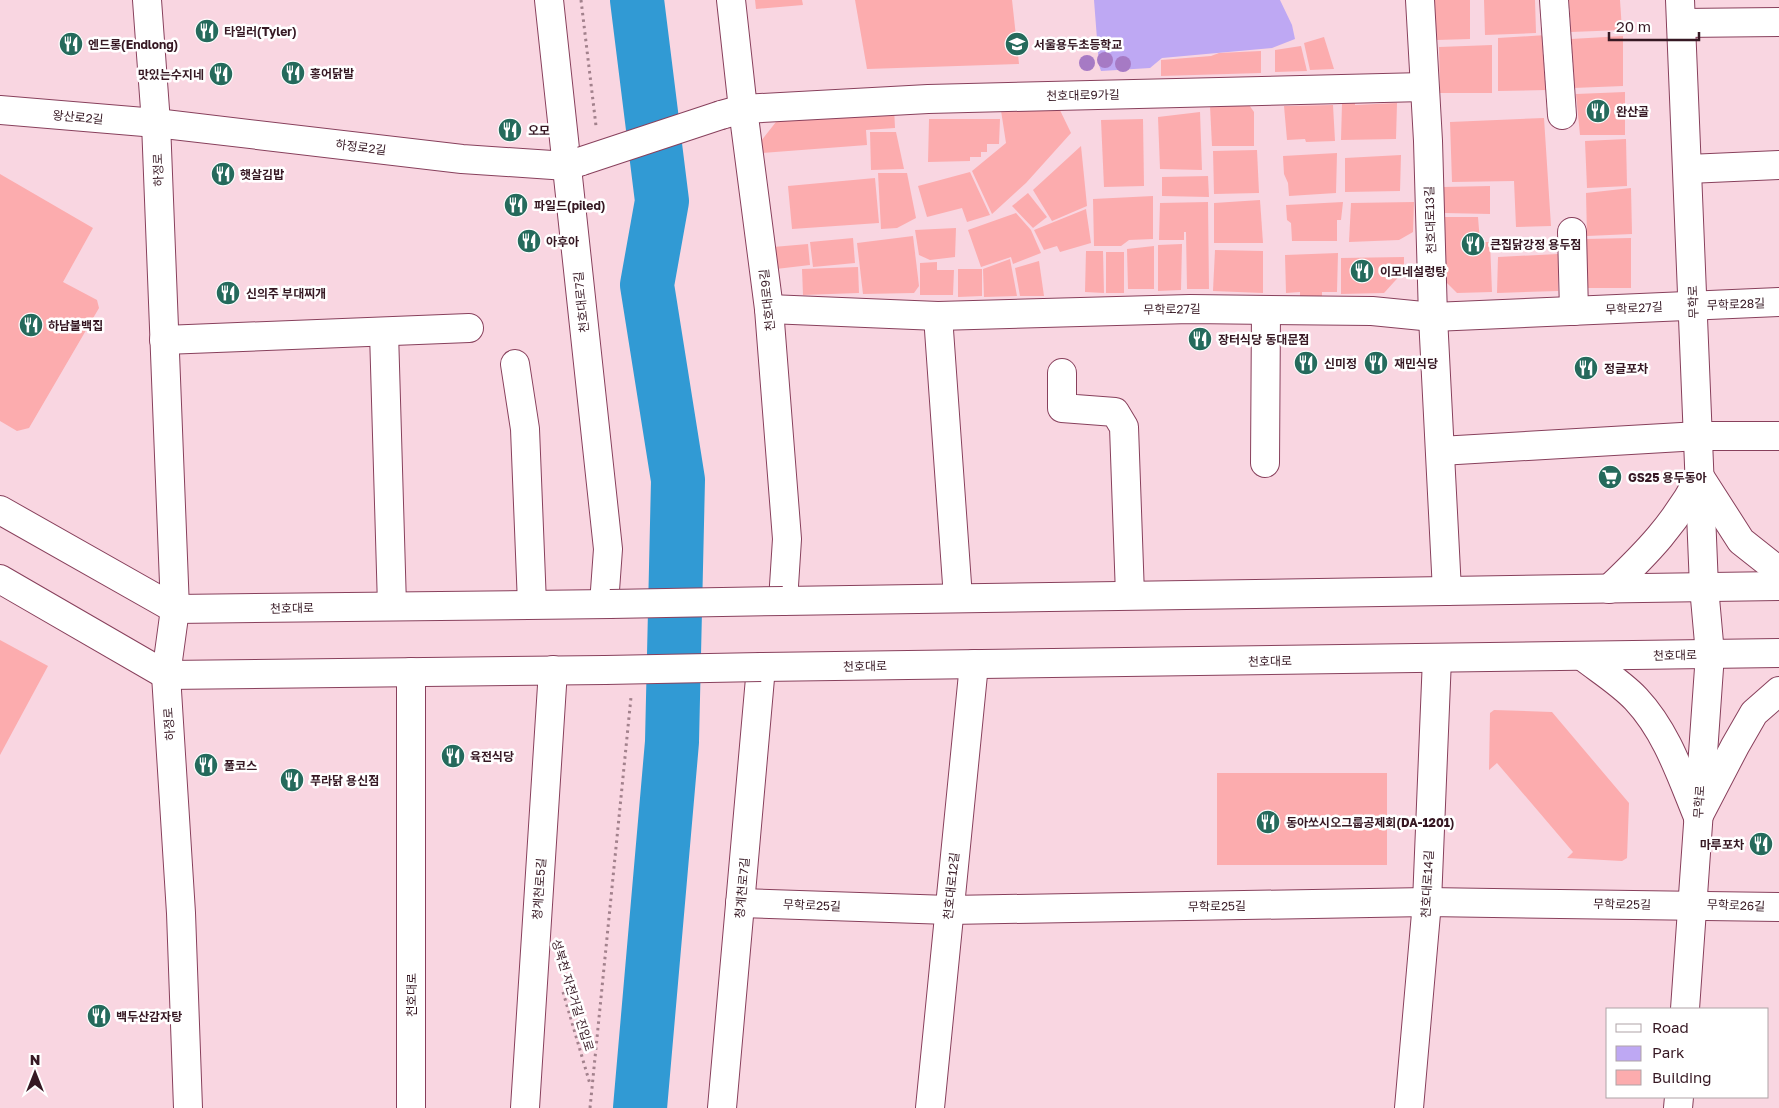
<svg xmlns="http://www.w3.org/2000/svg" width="1779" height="1108" font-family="'Golos Text','Noto Sans KR',sans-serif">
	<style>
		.green { fill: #bea8f3 }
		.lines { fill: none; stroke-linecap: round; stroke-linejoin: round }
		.river { stroke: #319ad4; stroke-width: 54 }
		.building { fill: #fcacae }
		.street-casing { stroke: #88405c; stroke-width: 30 }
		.secondary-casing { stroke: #88405c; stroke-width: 30 }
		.primary-casing { stroke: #88405c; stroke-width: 30 }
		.path { stroke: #a2818c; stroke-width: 3; stroke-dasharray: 2.5 4; stroke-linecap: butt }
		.street { stroke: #fff; stroke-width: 28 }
		.secondary { stroke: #fff; stroke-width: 28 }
		.primary { stroke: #fff; stroke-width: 28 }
		.street-bridge-casing { stroke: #88405c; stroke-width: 30; stroke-linecap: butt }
		.primary-bridge-casing { stroke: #88405c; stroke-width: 30; stroke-linecap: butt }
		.street-bridge { stroke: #fff; stroke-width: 28 }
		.primary-bridge { stroke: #fff; stroke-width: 28 }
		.tree { fill: #a67ac4 }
		.labels { text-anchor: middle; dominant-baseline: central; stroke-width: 5; stroke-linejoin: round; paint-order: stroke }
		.poi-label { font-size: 12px; font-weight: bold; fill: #361823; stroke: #fff; text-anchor: start }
		.street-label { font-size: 12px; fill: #361823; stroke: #fff }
	</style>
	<rect width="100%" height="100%" fill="#f9d6e1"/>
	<polygon class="green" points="1094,0 1280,0 1292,25 1295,39 1272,48 1162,58 1150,68 1101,71 1099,65"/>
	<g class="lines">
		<polyline class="river" points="637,0 662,201 647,285 678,480 672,742 640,1108"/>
	</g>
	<g class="building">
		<polygon points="755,0 802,0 803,5 756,9"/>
		<polygon points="855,0 1012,0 1019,64 867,69"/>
		<polygon points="1433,0 1470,0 1470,39 1437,40 1433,36"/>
		<polygon points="1484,0 1535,0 1536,33 1485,35"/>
		<polygon points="1569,0 1620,0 1622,30 1571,32"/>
		<polygon points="1546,35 1547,90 1498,91 1498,38"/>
		<polygon points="1623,36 1623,86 1573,88 1571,39"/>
		<polygon points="1324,37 1334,69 1310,70 1304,43"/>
		<polygon points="1492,45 1492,93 1440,93 1439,47"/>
		<polygon points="1301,46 1307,71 1275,72 1275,50"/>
		<polygon points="1261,51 1261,73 1161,76 1161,60 1211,56 1219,53"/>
		<polygon points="1625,92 1625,135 1580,135 1576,94"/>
		<polygon points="1247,102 1254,112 1254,146 1212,146 1210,106"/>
		<polygon points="1355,103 1355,105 1397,103 1396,139 1341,140 1342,104"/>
		<polygon points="1000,104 1057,104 1071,133 1026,183 992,214 972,171 1006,143"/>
		<polygon points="1333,105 1335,141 1306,142 1305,139 1287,140 1284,106"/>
		<polygon points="894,107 895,128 866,130 867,145 761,153 761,141 783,113"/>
		<polygon points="1200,112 1202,170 1160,169 1158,117"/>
		<polygon points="1544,118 1551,226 1516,227 1514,181 1452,182 1450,122"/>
		<polygon points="929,119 1000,119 999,144 987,144 987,152 981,152 981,157 970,157 970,161 928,162"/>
		<polygon points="1143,119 1144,186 1104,187 1101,120"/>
		<polygon points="870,132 896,132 904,169 871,170"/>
		<polygon points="1626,139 1627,186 1587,188 1585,141"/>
		<polygon points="1081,146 1087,206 1052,221 1033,190"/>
		<polygon points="1257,150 1259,193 1214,194 1213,151"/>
		<polygon points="1337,153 1336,193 1289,196 1288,183 1284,174 1283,156"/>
		<polygon points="1401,155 1400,191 1345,192 1345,158"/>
		<polygon points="970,172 990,215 967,222 962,208 927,217 918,186"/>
		<polygon points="878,173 907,173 916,218 897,228 881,229"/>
		<polygon points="0,174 93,228 63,282 97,300 99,308 29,428 17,431 0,421"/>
		<polygon points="1208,176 1209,197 1162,196 1162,177"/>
		<polygon points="875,178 879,223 792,229 788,186"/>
		<polygon points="1490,186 1490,214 1444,213 1443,187"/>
		<polygon points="1631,188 1632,234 1587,236 1586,193"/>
		<polygon points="1028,193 1047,217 1033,228 1012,206"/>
		<polygon points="1153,196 1153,239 1129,240 1121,246 1094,246 1093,199"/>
		<polygon points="1260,200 1263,243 1214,243 1214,203"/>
		<polygon points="1208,202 1209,289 1187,289 1186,232 1184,232 1184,240 1159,240 1160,203"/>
		<polygon points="1343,202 1341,220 1337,220 1337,241 1292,241 1291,223 1287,220 1286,205"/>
		<polygon points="1414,202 1413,232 1399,240 1349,242 1351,203"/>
		<polygon points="1086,209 1091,243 1060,252 1057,246 1044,250 1034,230"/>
		<polygon points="1016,213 1031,230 1041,253 1013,264 1011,257 981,267 968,230"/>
		<polygon points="1438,217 1478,217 1480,242 1490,242 1492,292 1457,293 1440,276"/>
		<polygon points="956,228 955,257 930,260 919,255 915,230"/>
		<polygon points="913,236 919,286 914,293 863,294 857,243"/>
		<polygon points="853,238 855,263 813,267 810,242"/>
		<polygon points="1631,238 1631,288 1587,288 1585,239"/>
		<polygon points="808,244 810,265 776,269 773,247"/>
		<polygon points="1182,244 1181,290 1158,291 1158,245"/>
		<polygon points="1154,246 1154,289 1128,289 1127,249"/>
		<polygon points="1215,250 1263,251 1263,293 1213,291"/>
		<polygon points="1086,251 1103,251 1104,293 1085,292"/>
		<rect x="1106" y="252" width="18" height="41"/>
		<polygon points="1338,253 1337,292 1322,292 1322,296 1300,296 1300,292 1286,293 1285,255"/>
		<polygon points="1558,254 1558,291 1497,293 1498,257"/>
		<polygon points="1404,257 1404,271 1384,293 1341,294 1341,258"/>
		<polygon points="1010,259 1017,296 984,297 983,269"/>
		<polygon points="1039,261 1044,296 1020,296 1015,268"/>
		<polygon points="937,262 937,270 954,270 953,295 920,295 920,263"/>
		<polygon points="858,267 859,293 803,295 802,269"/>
		<polygon points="958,269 982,269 982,296 958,297"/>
		<polygon points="0,640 48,666 0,755"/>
		<polygon points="1494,710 1552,712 1629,803 1627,858 1622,861 1567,858 1573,852 1497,763 1489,770 1490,713"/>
		<rect x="1217" y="773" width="170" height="92"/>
	</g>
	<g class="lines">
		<g class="street-casing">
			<g id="street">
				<polyline points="147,0 156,123 175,609 166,675 181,913 188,1108"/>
				<polyline points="549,0 608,549 604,604"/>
				<polyline points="731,0 743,109 769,309 787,539 783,601"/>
				<polyline points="1420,0 1428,141 1433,317 1447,591"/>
				<polyline points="1554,0 1562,115"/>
				<polyline points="1681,23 1779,22"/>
				<polyline points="0,110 156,123 462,159 567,166 582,161"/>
				<polyline points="721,115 743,109 928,99 1424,87"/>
				<polyline points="1688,169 1779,165"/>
				<polyline points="1572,232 1574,311"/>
				<polyline points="769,309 938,316 1190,309 1372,311 1433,317 1779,302"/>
				<polyline points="938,316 958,598"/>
				<polyline points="384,332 392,606"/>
				<polyline points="164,340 469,328"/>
				<polyline points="515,364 525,429 532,604"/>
				<polyline points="1062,373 1062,408 1115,412 1124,427 1130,595"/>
				<polyline points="1440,451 1699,436 1779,436"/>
				<polyline points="1265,463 1266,310"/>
				<polyline points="740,903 949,910 1427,902 1779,907"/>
				<polyline points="411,1108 411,672"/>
				<polyline points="525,1108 553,670"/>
				<polyline points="722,1108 761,667"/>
				<polyline points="930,1108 974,664"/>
				<polyline points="1409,1108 1427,902 1437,658"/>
			</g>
		</g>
		<g class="secondary-casing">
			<g id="secondary">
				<polyline points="1680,0 1704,587 1710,654 1685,1009"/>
				<polyline points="1678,1108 1679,1097"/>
			</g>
		</g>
		<g class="primary-casing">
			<g id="primary">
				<polyline points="0,510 175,609 610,604"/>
				<polyline points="0,579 166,675 605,670"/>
				<path d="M1609,589C1648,552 1675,524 1700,477L1741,541L1779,571"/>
				<polyline points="783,601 1779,586"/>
				<path d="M1582,656C1600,670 1621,683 1636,699C1667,732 1681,776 1698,817"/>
				<polyline points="761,667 1779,653"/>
				<polyline points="1698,817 1735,746 1754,713 1779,691"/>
			</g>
		</g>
		<g class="path">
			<polyline points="581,0 596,126"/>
			<polyline points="563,992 590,1084"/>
			<polyline points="590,1108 631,697"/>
		</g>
		<use href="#street" class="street"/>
		<use href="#secondary" class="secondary"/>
		<use href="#primary" class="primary"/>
		<g class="street-bridge-casing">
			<polyline id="street-bridge" points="582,161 721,115"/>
		</g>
		<g class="primary-bridge-casing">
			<g id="primary-bridge">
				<polyline points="610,604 783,601"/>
				<polyline points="605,670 761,667"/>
			</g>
		</g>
		<use href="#street-bridge" class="street-bridge"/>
		<use href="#primary-bridge" class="primary-bridge"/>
	</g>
	<g class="tree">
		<circle cx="1105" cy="60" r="8"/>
		<circle cx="1087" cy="63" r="8"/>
		<circle cx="1123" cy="64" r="8"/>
	</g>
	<defs>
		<g id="restaurant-disc" transform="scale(1.25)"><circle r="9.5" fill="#256a5c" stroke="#fff"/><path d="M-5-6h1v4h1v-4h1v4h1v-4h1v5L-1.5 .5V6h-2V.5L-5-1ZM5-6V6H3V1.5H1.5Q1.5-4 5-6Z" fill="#fff"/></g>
		<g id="school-disc" transform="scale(1.25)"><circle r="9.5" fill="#256a5c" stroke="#fff"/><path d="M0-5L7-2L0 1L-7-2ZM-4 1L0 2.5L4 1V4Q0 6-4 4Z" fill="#fff"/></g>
		<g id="supermarket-disc" transform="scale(1.25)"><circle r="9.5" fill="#256a5c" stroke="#fff"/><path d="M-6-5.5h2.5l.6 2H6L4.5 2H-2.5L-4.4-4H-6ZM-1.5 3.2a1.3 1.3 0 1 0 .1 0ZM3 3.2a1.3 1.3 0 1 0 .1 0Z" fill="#fff"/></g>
	</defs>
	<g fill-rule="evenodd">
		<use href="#restaurant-disc" x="207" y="31"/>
		<use href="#restaurant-disc" x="71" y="44"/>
		<use href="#school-disc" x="1017" y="44"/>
		<use href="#restaurant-disc" x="293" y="73"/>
		<use href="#restaurant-disc" x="221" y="74"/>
		<use href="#restaurant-disc" x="1598" y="111"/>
		<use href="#restaurant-disc" x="510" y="130"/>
		<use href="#restaurant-disc" x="223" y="174"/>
		<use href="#restaurant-disc" x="516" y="205"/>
		<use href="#restaurant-disc" x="529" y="241"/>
		<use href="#restaurant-disc" x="1473" y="244"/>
		<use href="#restaurant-disc" x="1362" y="271"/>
		<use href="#restaurant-disc" x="228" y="293"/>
		<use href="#restaurant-disc" x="31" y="325"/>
		<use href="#restaurant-disc" x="1200" y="339"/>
		<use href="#restaurant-disc" x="1306" y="363"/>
		<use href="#restaurant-disc" x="1376" y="363"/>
		<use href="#restaurant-disc" x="1586" y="368"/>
		<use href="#supermarket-disc" x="1610" y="477"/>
		<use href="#restaurant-disc" x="453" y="756"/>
		<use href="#restaurant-disc" x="206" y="765"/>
		<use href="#restaurant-disc" x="292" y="780"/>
		<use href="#restaurant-disc" x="1268" y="822"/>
		<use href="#restaurant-disc" x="1761" y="844"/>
		<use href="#restaurant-disc" x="99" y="1016"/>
	</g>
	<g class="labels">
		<g class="poi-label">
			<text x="224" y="31">타일러(Tyler)</text>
			<text x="88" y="44">엔드롱(Endlong)</text>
			<text x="1034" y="44">서울용두초등학교</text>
			<text x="310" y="73">홍어닭발</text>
			<text x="204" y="74" text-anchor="end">맛있는수지네</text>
			<text x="1616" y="111">완산골</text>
			<text x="528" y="130">오모</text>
			<text x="240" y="174">햇살김밥</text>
			<text x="534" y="205">파일드(piled)</text>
			<text x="546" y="241">아후아</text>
			<text x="1490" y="244">큰집닭강정 용두점</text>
			<text x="1380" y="271">이모네설렁탕</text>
			<text x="246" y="293">신의주 부대찌개</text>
			<text x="48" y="325">하남불백집</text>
			<text x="1218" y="339">장터식당 동대문점</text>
			<text x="1324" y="363">신미정</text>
			<text x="1394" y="363">재민식당</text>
			<text x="1604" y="368">정글포차</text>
			<text x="1628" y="477">GS25 용두동아</text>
			<text x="470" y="756">육전식당</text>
			<text x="224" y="765">풀코스</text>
			<text x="310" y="780">푸라닭 용신점</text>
			<text x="1286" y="822">동아쏘시오그룹공제회(DA-1201)</text>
			<text x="1744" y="844" text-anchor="end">마루포차</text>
			<text x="116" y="1016">백두산감자탕</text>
		</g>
		<g class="street-label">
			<text transform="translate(1083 95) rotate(-1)">천호대로9가길</text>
			<text transform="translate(78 117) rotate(5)">왕산로2길</text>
			<text transform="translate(361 147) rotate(7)">하정로2길</text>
			<text transform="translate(158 170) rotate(-92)">하정로</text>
			<text transform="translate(1430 220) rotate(-92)">천호대로13길</text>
			<text transform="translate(767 300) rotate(-96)">천호대로9길</text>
			<text transform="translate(581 302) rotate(-96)">천호대로7길</text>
			<text transform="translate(1693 302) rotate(-92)">무학로</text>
			<text transform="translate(1736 304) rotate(-2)">무학로28길</text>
			<text transform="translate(1634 308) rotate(-3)">무학로27길</text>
			<text transform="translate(1172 309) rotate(-1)">무학로27길</text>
			<text transform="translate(292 608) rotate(-1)">천호대로</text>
			<text transform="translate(1675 655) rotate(-1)">천호대로</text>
			<text transform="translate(1270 661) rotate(-1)">천호대로</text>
			<text transform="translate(865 666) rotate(-1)">천호대로</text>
			<text transform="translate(169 724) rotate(-94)">하정로</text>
			<text transform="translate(1699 802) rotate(-86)">무학로</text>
			<text transform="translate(1427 884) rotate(-87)">천호대로14길</text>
			<text transform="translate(951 886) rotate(-84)">천호대로12길</text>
			<text transform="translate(742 888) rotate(-85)">청계천로7길</text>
			<text transform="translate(539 889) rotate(-86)">청계천로5길</text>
			<text transform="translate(1622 904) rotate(1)">무학로25길</text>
			<text transform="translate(812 905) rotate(2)">무학로25길</text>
			<text transform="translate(1736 905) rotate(2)">무학로26길</text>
			<text transform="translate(1217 906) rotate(-1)">무학로25길</text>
			<text transform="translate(411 995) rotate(-90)">천호대로</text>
			<text transform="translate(573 995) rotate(73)">성북천 자전거길 진입로</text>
		</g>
	</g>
	<rect x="1606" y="1008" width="162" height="90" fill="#ffffff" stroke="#afa3a7"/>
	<rect x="1616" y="1024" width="25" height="8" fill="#ffffff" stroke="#afa3a7"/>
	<text x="1652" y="1033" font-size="15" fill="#361823">Road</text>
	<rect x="1616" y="1046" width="25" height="15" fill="#bea8f3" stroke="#afa3a7"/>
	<text x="1652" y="1058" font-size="15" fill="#361823">Park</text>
	<rect x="1616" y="1070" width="25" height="15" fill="#fcacae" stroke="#afa3a7"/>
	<text x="1652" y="1083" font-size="15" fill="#361823">Building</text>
	<g transform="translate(35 1073)" stroke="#ffffff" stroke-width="4" paint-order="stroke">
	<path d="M0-4L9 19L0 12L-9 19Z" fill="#361823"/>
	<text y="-8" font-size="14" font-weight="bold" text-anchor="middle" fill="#361823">N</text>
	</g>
	<path d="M1609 32v8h90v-8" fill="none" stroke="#361823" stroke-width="2.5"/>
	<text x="1616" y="32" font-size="15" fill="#361823" stroke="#ffffff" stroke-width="4" paint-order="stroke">20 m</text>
</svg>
